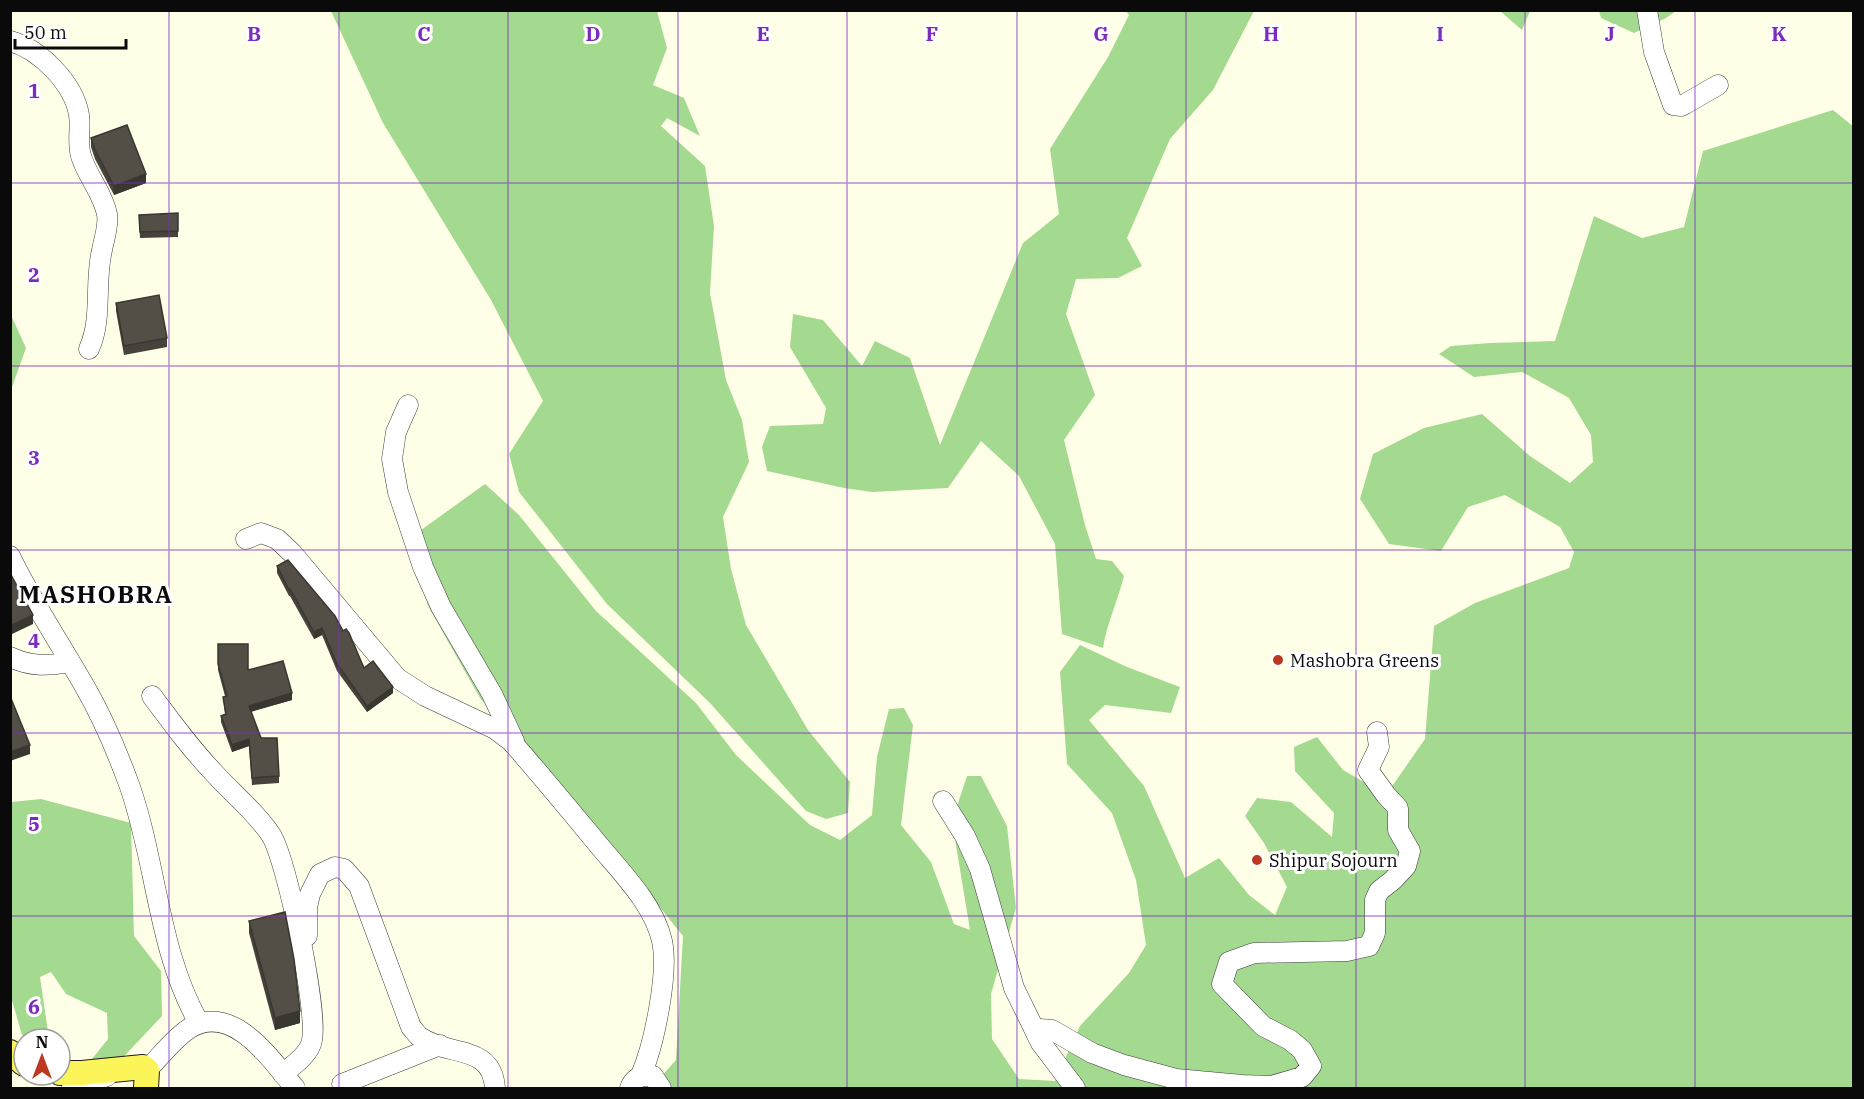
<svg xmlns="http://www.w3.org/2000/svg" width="1864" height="1099" font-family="'IBM Plex Serif',serif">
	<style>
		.forest { fill: #a3da90 }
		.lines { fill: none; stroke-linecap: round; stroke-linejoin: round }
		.minor-casing { stroke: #3d3d3d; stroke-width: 21 }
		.major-casing { stroke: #1b1b1b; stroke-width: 26 }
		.minor { stroke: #fff; stroke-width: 20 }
		.major { stroke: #fcf55a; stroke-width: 24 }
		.wall { fill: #47433c }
		.shaded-wall { fill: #3a3731 }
		.building { fill: #534e46; stroke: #3a3731; stroke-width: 1.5 }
		.grid { fill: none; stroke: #7b2cbf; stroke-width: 1.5; stroke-opacity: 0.55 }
		.poi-dot { fill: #bc3820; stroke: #fff; stroke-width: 2 }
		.labels { text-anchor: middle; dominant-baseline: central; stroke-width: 6; stroke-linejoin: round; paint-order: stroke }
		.poi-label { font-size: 18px; fill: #0a0a0a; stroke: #fff; text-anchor: start }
		.district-label { font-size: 24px; font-weight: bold; letter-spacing: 1.5px; fill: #0a0a0a; stroke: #fff }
		.grid-label { font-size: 20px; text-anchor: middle; font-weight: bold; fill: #7b2cbf; stroke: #fff; stroke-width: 6; stroke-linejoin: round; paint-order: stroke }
	</style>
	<rect width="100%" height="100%" fill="#ffffe7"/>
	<g class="forest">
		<polygon points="331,11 657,11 667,48 653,85 684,98 700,136 667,118 661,126 705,166 714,226 710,293 726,380 742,420 749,462 723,517 731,569 746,625 808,730 850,782 848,813 826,819 806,811 710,703 607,604 519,492 509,454 543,401 491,300 383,123"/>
		<path d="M1126,11H1254L1213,90L1170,139L1127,238L1142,266L1118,278L1076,279L1066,314L1095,395L1064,440L1085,525L1096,559L1112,561L1124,576C1118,600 1107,623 1103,648L1062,634L1055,544L1019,476L981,441L948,488L872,492L844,488L767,471L762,447L770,426L823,424L826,408L790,347L793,314L823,320L862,366L875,341L910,358L940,445L1023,243L1059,214L1050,149L1108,57L1129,15Z"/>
		<polygon points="1500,11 1530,11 1522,30"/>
		<polygon points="1599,11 1676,11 1666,18 1634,33 1601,18"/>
		<polygon points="1833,110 1854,127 1853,1088 651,1088 676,1060 683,936 604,838 480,698 428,606 410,538 485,484 519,515 596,611 696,703 736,755 810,825 840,840 872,815 877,757 889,709 904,708 913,725 901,825 931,862 954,924 970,930 952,821 967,776 981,776 1007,826 1016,908 991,994 992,1039 1019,1079 1055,1081 1080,1026 1129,973 1146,945 1136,880 1112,813 1067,764 1060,672 1080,645 1127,667 1180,687 1171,713 1105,705 1089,720 1144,786 1185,878 1219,858 1249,895 1275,915 1287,887 1264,843 1245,816 1257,798 1291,802 1332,837 1334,813 1295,771 1294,747 1317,737 1343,770 1386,795 1425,739 1434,626 1475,603 1569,568 1574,552 1560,527 1505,495 1468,507 1441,551 1389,544 1360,499 1373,454 1424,428 1482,414 1530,456 1570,483 1593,462 1591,435 1569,398 1522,372 1474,377 1439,354 1451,346 1490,343 1555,341 1594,216 1642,238 1684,227 1703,151"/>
		<polygon points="10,313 26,348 11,390 10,390"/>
		<polygon points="41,799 131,823 134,936 161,971 162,1016 113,1068 79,1075 108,1039 107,1013 66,994 51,972 40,977 49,1039 25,1039 22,1035 11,997 11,802"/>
	</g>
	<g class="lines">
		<g class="minor-casing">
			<g id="minor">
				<polyline points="1647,10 1654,52 1673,105 1681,106 1685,104 1718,85"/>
				<path d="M10,41C40,49 74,84 79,115C81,128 77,143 81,156C87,176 103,193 107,214C109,226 104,239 102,250C94,283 103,318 89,349"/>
				<polyline points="408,405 396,432 392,459 398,492 423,567 441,607 492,694 514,741"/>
				<path d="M246,539L261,533L277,539L292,553L397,678L425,696L495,729L511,741C540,774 568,808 597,843C620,871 654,904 662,941C669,973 654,1045 641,1075"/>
				<path d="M10,556C32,602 60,643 85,687C103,718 118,754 130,787C157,865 158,951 199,1023"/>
				<path d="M10,657C31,667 49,666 70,662"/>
				<path d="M152,696C172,723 192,750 215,774C233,794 256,812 271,835C287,860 318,1011 312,1040C310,1054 293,1065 283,1074"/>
				<polyline points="943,801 965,836 980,869 1014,988 1041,1043 1075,1088"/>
				<path d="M307,936V908L310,894L320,874L335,867L344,869L359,886L411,1027C414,1030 417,1035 420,1037C447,1057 492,1043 495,1088"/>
				<polyline points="1037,1035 1040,1029 1052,1030 1092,1053 1124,1065 1176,1079 1242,1085 1271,1086 1302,1077 1311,1066 1302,1050 1290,1040 1263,1026 1222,984 1229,962 1254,953 1347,951 1369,946 1375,933 1375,900 1379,891 1393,880 1406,866 1410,851 1398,830 1398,808 1386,795 1368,770 1379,747 1377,732"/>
				<path d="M147,1070C160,1057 174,1038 190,1028C233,1002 271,1060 295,1088"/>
				<polyline points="342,1084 440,1045"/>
				<polyline points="72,1088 107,1076"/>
				<path d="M630,1088C634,1077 642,1075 653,1076L661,1088"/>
			</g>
		</g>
		<g class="major-casing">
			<g id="major">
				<polyline points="10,1052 24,1064"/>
				<polyline points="60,1073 82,1073 143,1067 147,1070 146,1088"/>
			</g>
		</g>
		<use href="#minor" class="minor"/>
		<use href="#major" class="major"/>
	</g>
	<g class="wall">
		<polygon points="91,138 146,183 114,195 95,159 91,147"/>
		<polygon points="178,213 178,237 140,238 139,215"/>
		<polygon points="116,303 167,338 167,347 124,355 116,311"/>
		<polygon points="277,566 364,668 393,693 367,712 337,671 322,635 314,639 290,596 289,596 277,573"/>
		<polygon points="218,644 248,670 292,700 251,712 261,738 279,776 279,783 252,785 249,746 232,752 221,722 221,716 225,714 223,697 225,696 218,670"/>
		<polygon points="249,921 300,1023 275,1030 249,933"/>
	</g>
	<g class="shaded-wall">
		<polygon points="146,174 146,183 114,195 114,186"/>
		<polygon points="33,615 33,624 10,635 10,626"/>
		<polygon points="322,628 322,635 314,639 314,632"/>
		<polygon points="393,687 393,693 367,712 367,706"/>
		<polygon points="292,693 292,700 249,712 249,706"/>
		<polygon points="249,739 249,746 232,752 232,745"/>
		<polygon points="30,745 30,754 10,761 10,752"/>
		<polygon points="300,1011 300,1023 275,1030 275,1018"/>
	</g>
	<g class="building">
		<polygon points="127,125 146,174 114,186 95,150 91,138"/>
		<polygon points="178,213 178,231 140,232 139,215"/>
		<polygon points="159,295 167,338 124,346 116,303"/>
		<polygon points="288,560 335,616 343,631 346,629 349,633 364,668 373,661 393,687 367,706 337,664 322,628 314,632 290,589 289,590 277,566"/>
		<polygon points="10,573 33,615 10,626"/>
		<polygon points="218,644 248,644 248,670 283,661 292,693 249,706 261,738 277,738 279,776 252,778 249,739 232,745 221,716 226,714 223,697 227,696 218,664"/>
		<polygon points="10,696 30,745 10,752"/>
		<polygon points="285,912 294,959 300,1011 275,1018 249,921"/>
	</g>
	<path class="grid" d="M169,10V1088M339,10V1088M508,10V1088M678,10V1088M847,10V1088M1017,10V1088M1186,10V1088M1356,10V1088M1525,10V1088M1695,10V1088M10,183H1854M10,366H1854M10,550H1854M10,733H1854M10,916H1854"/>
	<g class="poi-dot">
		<circle cx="1278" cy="660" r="6"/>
		<circle cx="1257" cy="860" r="6"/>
	</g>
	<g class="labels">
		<g class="poi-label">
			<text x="1290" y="660">Mashobra Greens</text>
			<text x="1269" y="860">Shipur Sojourn</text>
		</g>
		<g class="district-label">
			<text x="96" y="594">MASHOBRA</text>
		</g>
	</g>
	<g class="grid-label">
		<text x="254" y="41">B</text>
		<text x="424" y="41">C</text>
		<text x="593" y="41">D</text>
		<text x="763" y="41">E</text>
		<text x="932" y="41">F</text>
		<text x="1101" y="41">G</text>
		<text x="1271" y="41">H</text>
		<text x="1440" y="41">I</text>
		<text x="1610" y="41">J</text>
		<text x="1779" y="41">K</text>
		<text x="34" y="98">1</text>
		<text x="34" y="282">2</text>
		<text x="34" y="465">3</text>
		<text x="34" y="648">4</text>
		<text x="34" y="831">5</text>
		<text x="34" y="1014">6</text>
	</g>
	<rect width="1864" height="1099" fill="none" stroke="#0a0a0a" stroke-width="24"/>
	<g transform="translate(42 1057)"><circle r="28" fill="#ffffff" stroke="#9d9d9d" stroke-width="1.5"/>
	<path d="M0-4.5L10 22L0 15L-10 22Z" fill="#bc3820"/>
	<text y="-9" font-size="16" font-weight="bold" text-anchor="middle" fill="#0a0a0a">N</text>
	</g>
	<path d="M15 39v9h111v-9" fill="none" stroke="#0a0a0a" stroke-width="3"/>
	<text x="24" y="39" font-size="18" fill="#0a0a0a" stroke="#ffffff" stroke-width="4.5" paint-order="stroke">50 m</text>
</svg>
